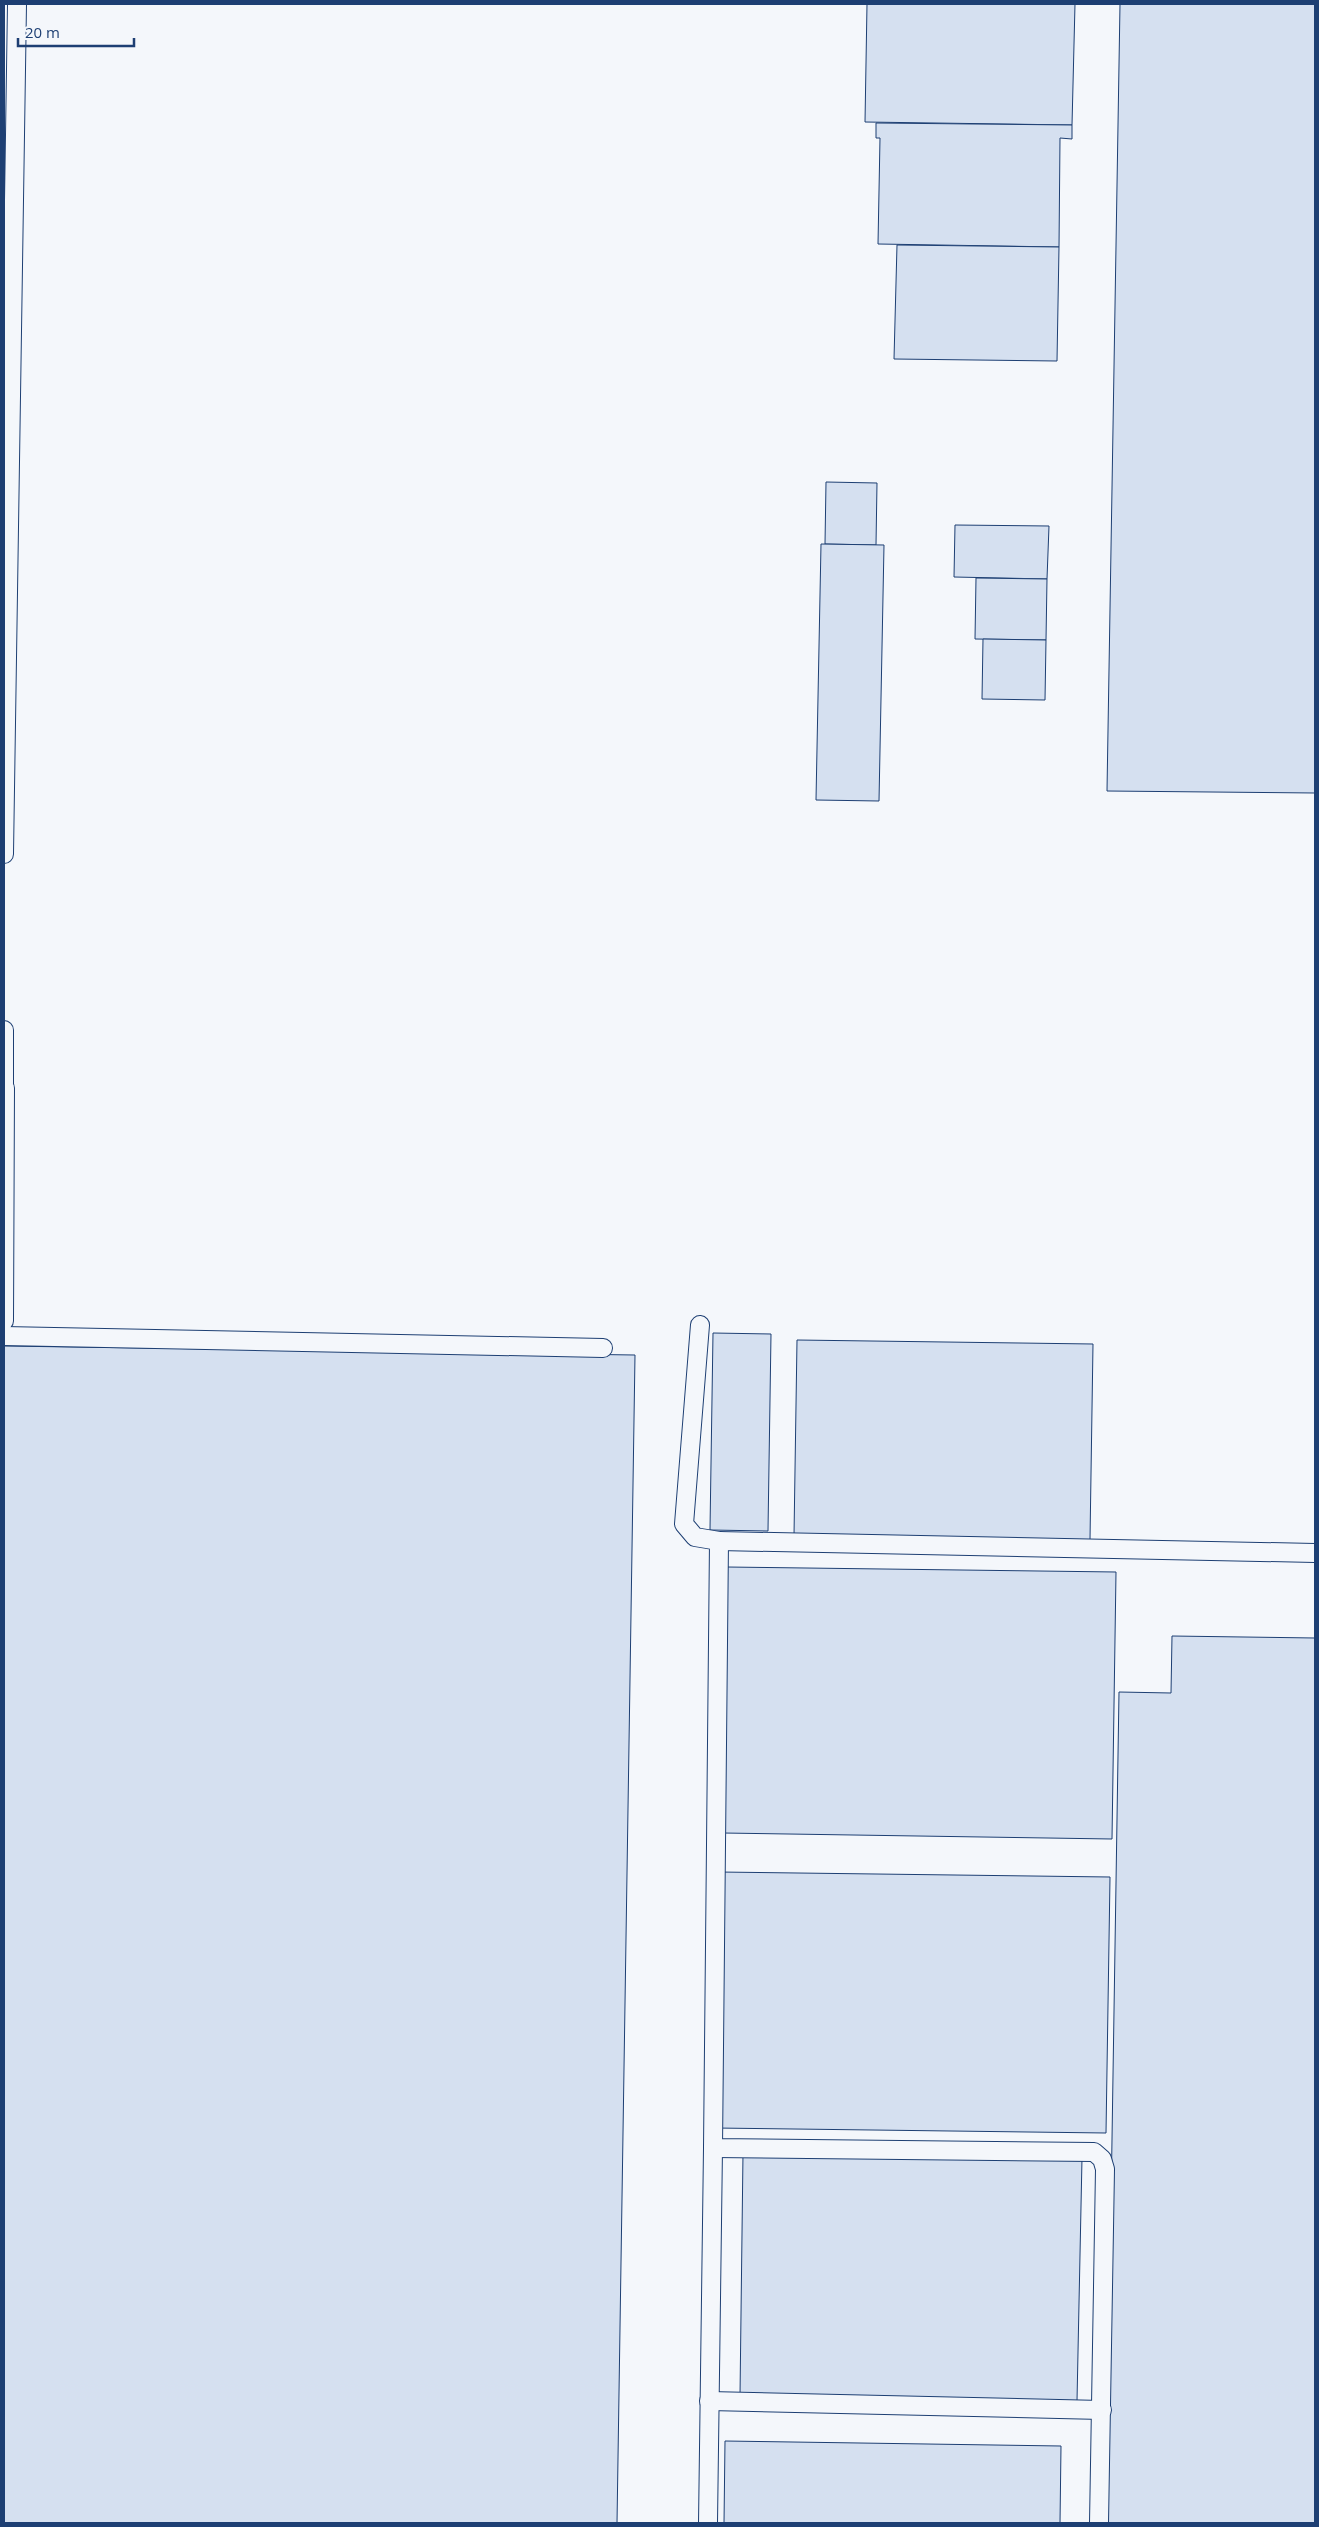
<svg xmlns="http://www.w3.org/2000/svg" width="1319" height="2527" font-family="'Open Sans',sans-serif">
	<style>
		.building { fill: #d5e0f0; stroke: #1d3f73 }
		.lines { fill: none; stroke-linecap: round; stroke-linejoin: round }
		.service-casing { stroke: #1d3f73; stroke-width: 20 }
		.service { stroke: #f4f7fb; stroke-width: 18 }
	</style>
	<rect width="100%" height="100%" fill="#f4f7fb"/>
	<g class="building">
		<polygon points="867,4 1075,4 1072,125 865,122"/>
		<polygon points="1120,4 1315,4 1315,793 1107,791"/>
		<polygon points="876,123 1072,125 1072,139 1060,138 1059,247 878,244 880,138 876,138"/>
		<polygon points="897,245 1059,247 1057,361 894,359"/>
		<polygon points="826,482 877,483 876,545 825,544"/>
		<polygon points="955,525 1049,526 1047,579 954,577"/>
		<polygon points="821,544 884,545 879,801 816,800"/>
		<polygon points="976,578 1047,579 1046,640 975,639"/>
		<polygon points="983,639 1046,640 1045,700 982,699"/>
		<polygon points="713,1333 771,1334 768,1531 710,1530"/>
		<polygon points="797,1340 1093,1344 1090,1540 794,1536"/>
		<polygon points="4,1346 635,1355 617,2523 4,2523"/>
		<polygon points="727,1567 1116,1572 1112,1839 723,1833"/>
		<polygon points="1172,1636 1315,1638 1315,2523 1106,2523 1119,1692 1171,1693"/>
		<polygon points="719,1872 1110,1877 1106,2133 715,2128"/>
		<polygon points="743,2153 1082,2158 1077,2401 740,2396"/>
		<polygon points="725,2441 1061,2446 1060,2523 724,2523"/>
	</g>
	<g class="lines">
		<g class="service-casing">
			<g id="service">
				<polyline points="4,854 17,4"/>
				<polyline points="4,1030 4,1088"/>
				<polyline points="4,1321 5,1088"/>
				<polyline points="700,1325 684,1524 695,1537 719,1541 713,2148 1094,2152 1102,2159 1105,2169 1099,2523"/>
				<polyline points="4,1336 603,1348"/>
				<polyline points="719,1541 1315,1553"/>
				<polyline points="709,2401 1102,2410"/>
				<polyline points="708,2523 713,2148"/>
			</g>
		</g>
		<use href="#service" class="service"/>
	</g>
	<rect width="1319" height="2527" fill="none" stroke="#1d3f73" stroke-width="10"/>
	<path d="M18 38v8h116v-8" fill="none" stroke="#1d3f73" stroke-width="2.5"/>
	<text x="25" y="38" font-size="15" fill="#1d3f73" stroke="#f4f7fb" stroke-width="4" paint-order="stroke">20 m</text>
</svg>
